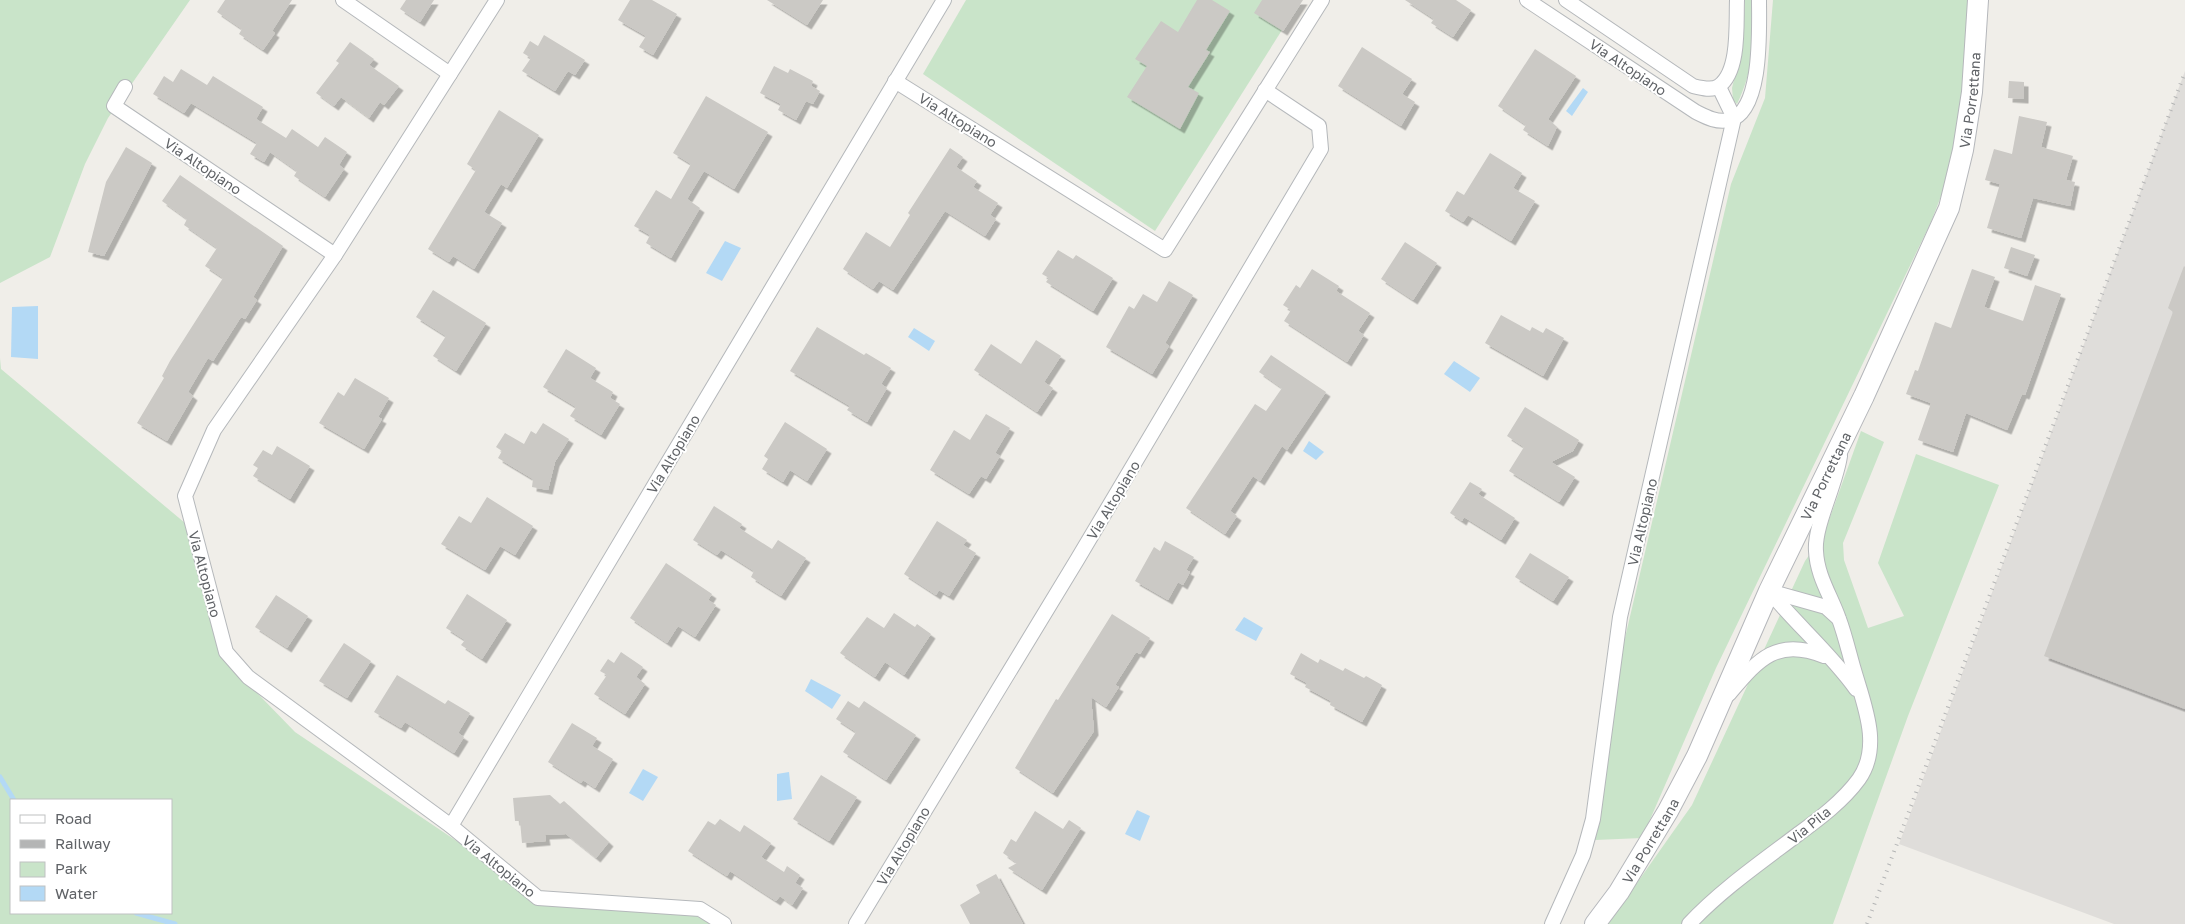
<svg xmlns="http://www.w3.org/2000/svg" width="2185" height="924" font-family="'Golos Text',sans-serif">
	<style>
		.industrial { fill: #dfddda }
		.green { fill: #c9e4c9; fill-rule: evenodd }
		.water { fill: #b3d9f5 }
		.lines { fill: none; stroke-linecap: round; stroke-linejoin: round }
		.stream { stroke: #b3d9f5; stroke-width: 5 }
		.building { fill: #cbc9c5; filter: url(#shadow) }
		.street-casing { stroke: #b5b8bb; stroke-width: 16 }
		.secondary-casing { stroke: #b5b7bb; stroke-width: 22 }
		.street { stroke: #fff; stroke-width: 14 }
		.secondary { stroke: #fff; stroke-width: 20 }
		.rail { stroke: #b4b5b5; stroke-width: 4; stroke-dasharray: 1 6; stroke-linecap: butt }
		.labels { text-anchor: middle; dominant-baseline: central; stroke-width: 4; stroke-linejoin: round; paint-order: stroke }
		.street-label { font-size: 14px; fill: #606367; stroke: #fff }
	</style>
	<defs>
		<filter id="shadow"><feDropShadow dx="4.5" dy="4.5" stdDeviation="0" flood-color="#0004"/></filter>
	</defs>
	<rect width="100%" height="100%" fill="#f0eee9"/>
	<polygon class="industrial" points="2185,71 2185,924 2114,924 1899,844"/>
	<g class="green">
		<polygon points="0,0 190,0 108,118 85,164 50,257 0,283"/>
		<polygon points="966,0 1301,0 1155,231 923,74"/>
		<path d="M1745,0H1755C1756,35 1753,72 1737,104L1733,100L1732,88L1742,47Z"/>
		<polygon points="1773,0 1978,0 1971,119 1931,222 1716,668 1642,838 1595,840 1607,715 1731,184 1765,98"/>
		<path d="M0,358L1,369L185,523L223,658L295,732L550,904L684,908L710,924H0ZM11,800H171V913H11Z"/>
		<polygon points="1861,431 1884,442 1843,543 1844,560 1868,628 1904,616 1878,563 1916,454 1999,485 1908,716 1833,924 1608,924 1692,805 1805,561 1824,534"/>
	</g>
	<g class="water">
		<polygon points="1583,88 1588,92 1572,116 1566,111"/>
		<polygon points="725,241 741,248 722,281 706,273"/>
		<polygon points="38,306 38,359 11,357 12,307"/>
		<polygon points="914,328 935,341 929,351 908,337"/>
		<polygon points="1454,361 1480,378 1470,392 1444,374"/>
		<polygon points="1309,441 1324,452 1316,460 1303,451"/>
		<polygon points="1244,617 1263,628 1256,641 1235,630"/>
		<polygon points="811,679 841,695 832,709 805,691"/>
		<polygon points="643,769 658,777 643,801 629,793"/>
		<polygon points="789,772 792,799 777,801 777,774"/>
		<polygon points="1137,810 1150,816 1140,841 1125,834"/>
	</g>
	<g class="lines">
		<g class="stream">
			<polyline points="0,777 14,800"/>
			<polyline points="136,913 175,924"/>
		</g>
	</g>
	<g class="building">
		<polygon points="225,0 292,0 272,31 275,33 263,50 239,34 242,29 217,12"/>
		<polygon points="406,0 434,0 420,22 400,9"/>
		<polygon points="630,0 652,0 677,14 653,55 639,47 646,36 618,20"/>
		<polygon points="767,0 823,0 807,25"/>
		<polygon points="1197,0 1212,0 1230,11 1206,50 1210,52 1188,87 1199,93 1180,129 1127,97 1147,66 1135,59 1161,21 1178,32"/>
		<polygon points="1262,0 1303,0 1283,31 1254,13"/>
		<polygon points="1405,0 1456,0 1471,10 1453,37 1431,23 1434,19"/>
		<polygon points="544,35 585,60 575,75 568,71 555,91 522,71 531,58 523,53 530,41 538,46"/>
		<polygon points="350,42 374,59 369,65 399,86 384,105 380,102 369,118 341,97 334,106 316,93 339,63 336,61"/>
		<polygon points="1362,47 1412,79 1402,94 1415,102 1401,126 1338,86"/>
		<polygon points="1535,49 1576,76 1548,119 1557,127 1548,146 1523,130 1526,125 1498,106"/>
		<polygon points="774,66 788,73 790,69 813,81 811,86 820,91 813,104 806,101 796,120 778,110 781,104 760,93"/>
		<polygon points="181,69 207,85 213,76 263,107 256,119 286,138 292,129 318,147 325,137 347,152 339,165 344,169 325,197 294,176 297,171 270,152 264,162 250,154 257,143 191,103 184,113 153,94 164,76 173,82"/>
		<polygon points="2009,81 2024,82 2024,99 2008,98"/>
		<polygon points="706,96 768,132 734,189 704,171 687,199 700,208 671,258 646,243 650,235 634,226 656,190 671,199 691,164 673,153"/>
		<polygon points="499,110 539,135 507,188 501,184 484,212 502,223 474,269 453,256 449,262 428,249 476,170 467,164"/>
		<polygon points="2019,116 2047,122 2041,147 2073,156 2066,180 2075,182 2070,206 2033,198 2021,238 1987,228 2000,184 1985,180 1994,149 2012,154"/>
		<polygon points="126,147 152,163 104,256 88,252 106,182"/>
		<polygon points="950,148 963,157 956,167 977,181 973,187 998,203 990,215 996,219 985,236 945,211 893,290 879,281 873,289 843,269 866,232 890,247 910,215 908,213"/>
		<polygon points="1490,153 1522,173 1513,188 1535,201 1511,241 1468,215 1463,222 1445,211 1457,191 1464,195"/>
		<polygon points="180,175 283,246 253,297 257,300 245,319 241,317 213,361 208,358 188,392 193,396 167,441 137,423 164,378 162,376 170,361 223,278 205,266 217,248 184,225 187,219 162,201"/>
		<polygon points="1405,242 1437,263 1413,300 1381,279"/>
		<polygon points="2011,247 2035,255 2027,276 2004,268"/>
		<polygon points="1058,250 1073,259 1076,255 1113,278 1093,311 1046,282 1049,278 1042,274"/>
		<polygon points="2184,266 2185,267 2185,709 2044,656 2173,312 2168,308"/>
		<polygon points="1312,269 1339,286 1336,291 1370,313 1358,331 1364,335 1347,362 1284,321 1291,310 1283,305 1296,285 1300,288"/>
		<polygon points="1972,269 1995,277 1984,307 2023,321 2035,285 2061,294 2025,395 2022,394 2007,430 1966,413 1953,452 1918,440 1931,403 1906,394 1915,370 1918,371 1935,322 1951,328"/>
		<polygon points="1169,281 1193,295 1165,343 1169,346 1152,374 1106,347 1129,306 1134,309 1143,294 1157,302"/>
		<polygon points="433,290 486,323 456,371 433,356 446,336 416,317"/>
		<polygon points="1501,315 1530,331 1532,327 1543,333 1546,328 1564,338 1543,376 1485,343"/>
		<polygon points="817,327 864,355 866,353 891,368 881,384 887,388 867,422 847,410 850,406 790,371"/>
		<polygon points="1036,340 1061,356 1044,382 1053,388 1037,412 974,370 991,344 1021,364"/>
		<polygon points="566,349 596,368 590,378 613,392 610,398 620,404 601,435 570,416 576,407 543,387"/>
		<polygon points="1271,355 1326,392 1287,450 1282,446 1260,481 1253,476 1230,511 1237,516 1225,534 1186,508 1255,404 1266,411 1282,388 1259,372"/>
		<polygon points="355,378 389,398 378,417 382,419 364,449 319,423 338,392 344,396"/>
		<polygon points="1525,407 1579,440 1573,451 1551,462 1575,477 1559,502 1509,471 1524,447 1507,436"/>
		<polygon points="986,414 1010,428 995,453 1000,456 986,479 981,476 969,494 930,470 954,430 970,440"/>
		<polygon points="785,422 827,449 807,481 790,470 783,482 762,469 768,459 764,456"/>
		<polygon points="543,423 569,439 555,462 548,490 532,487 533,479 498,458 502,451 496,447 505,433 524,444 531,431 536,434"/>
		<polygon points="277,446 310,466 290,499 253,476 258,468 253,465 263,450 272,455"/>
		<polygon points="1470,482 1482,489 1478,494 1515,518 1501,540 1464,517 1462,521 1450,513"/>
		<polygon points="487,497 533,526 515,555 500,546 485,570 441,544 459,516 471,523"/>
		<polygon points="714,506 742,524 739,528 772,549 778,540 806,558 781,596 751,577 754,571 721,550 717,555 693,540"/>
		<polygon points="937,521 967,540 963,545 976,553 949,596 939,590 936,595 904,574"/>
		<polygon points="1165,541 1194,557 1186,570 1190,572 1183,585 1178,582 1168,600 1135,581 1154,547 1160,551"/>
		<polygon points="1530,553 1569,577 1553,601 1515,577"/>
		<polygon points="666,563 712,594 708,600 716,605 695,637 678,626 667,643 630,618"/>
		<polygon points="467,594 507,620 482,659 461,645 465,640 446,628"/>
		<polygon points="276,595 308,616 287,648 255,627"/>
		<polygon points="894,613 915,627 917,624 931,634 904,675 885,662 875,677 840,653 867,617 884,628"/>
		<polygon points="1112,614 1150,638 1140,654 1136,652 1115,685 1119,687 1106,707 1091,697 1094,731 1053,793 1015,768 1056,699 1058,700"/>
		<polygon points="344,643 371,661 347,698 319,681"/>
		<polygon points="621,652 643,667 636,677 645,684 625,714 594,694 607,675 600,671 608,659 614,663"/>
		<polygon points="1301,653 1318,663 1320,659 1343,671 1345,668 1364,678 1366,676 1382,685 1362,722 1330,705 1331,701 1305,687 1307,683 1290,674"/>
		<polygon points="397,675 445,704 448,700 470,713 458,733 464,737 454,753 405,722 401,728 374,712"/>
		<polygon points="848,701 859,708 864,701 916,735 886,780 843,752 856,732 836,719"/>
		<polygon points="572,723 597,738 592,746 613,759 595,788 583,780 581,783 548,762"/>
		<polygon points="821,775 857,797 829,841 793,819"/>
		<polygon points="550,795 560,804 564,801 609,842 596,858 566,834 545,835 546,841 522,843 520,821 515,821 513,798"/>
		<polygon points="1035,811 1063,829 1069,820 1081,828 1042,890 1008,868 1017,863 1003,853 1011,839 1016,842"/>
		<polygon points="720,819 740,832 744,825 771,843 761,857 784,872 787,866 800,875 795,883 803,888 792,905 780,896 776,901 730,871 727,876 688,851 708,821 715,825"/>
		<polygon points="996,874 1023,924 970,924 960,905 980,893 976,885"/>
	</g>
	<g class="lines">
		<g class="street-casing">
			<g id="street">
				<polyline points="343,0 450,74"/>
				<polyline points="497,0 335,255 214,430 185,496 226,652 248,677 451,826 538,898 700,909 724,924"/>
				<path d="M1527,0L1696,112C1706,117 1717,123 1729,120C1763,112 1759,28 1759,0"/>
				<path d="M1566,0L1693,86C1701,88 1712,91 1719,86C1740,71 1736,23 1737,0"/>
				<polyline points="895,81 1165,250 1322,0"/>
				<polyline points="125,87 114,106 335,255"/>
				<path d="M1769,591C1797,625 1831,654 1856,689"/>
				<polyline points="1769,591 1826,607 1837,617"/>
				<path d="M1729,694C1758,660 1776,637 1824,656"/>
				<polyline points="451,826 944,0"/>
				<polyline points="856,924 1077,560 1321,149 1319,126 1265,90"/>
				<polyline points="1552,924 1583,855 1593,819 1620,617 1734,118 1719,87"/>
				<path d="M1689,924C1721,890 1760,863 1797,835C1819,819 1843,801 1859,779C1882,746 1864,705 1854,670C1849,653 1845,635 1839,619C1831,596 1817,576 1816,551C1814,526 1836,485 1840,456"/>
			</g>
		</g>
		<g class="secondary-casing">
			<g id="secondary">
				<path id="s1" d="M1595,924L1619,892L1668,811L1697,756L1769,591L1864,396L1949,208L1963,150L1972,92L1978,0"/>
			</g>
		</g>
		<use href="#street" class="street"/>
		<use href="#secondary" class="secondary"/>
		<polyline class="rail" points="1867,924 2185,72"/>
	</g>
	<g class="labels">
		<g class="street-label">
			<text transform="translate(1628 67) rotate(34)">Via Altopiano</text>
			<text stroke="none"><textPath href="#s1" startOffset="910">Via Porrettana</textPath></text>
			<text transform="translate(958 120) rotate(32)">Via Altopiano</text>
			<text transform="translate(203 166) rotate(34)">Via Altopiano</text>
			<text transform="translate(673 454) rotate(-59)">Via Altopiano</text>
			<text stroke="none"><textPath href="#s1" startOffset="505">Via Porrettana</textPath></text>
			<text transform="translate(1113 500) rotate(-59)">Via Altopiano</text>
			<text transform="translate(1642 522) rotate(-77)">Via Altopiano</text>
			<text transform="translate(205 574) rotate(75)">Via Altopiano</text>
			<text transform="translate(1809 825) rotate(-39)">Via Pila</text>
			<text stroke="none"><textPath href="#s1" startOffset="100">Via Porrettana</textPath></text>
			<text transform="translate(903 846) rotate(-59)">Via Altopiano</text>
			<text transform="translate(499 866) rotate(39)">Via Altopiano</text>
		</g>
	</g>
	<rect x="10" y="799" width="162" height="115" fill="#ffffff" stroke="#bfc1c2"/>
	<rect x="20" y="815" width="25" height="8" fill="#ffffff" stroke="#bfc1c2"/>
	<text x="55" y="824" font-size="15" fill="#606367">Road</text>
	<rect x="20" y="840" width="25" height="8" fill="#b4b5b5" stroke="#bfc1c2"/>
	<text x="55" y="849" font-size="15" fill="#606367">Railway</text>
	<rect x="20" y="862" width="25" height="15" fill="#c9e4c9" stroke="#bfc1c2"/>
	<text x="55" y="874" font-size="15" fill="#606367">Park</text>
	<rect x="20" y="886" width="25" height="15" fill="#b3d9f5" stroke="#bfc1c2"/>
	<text x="55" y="899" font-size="15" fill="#606367">Water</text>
</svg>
